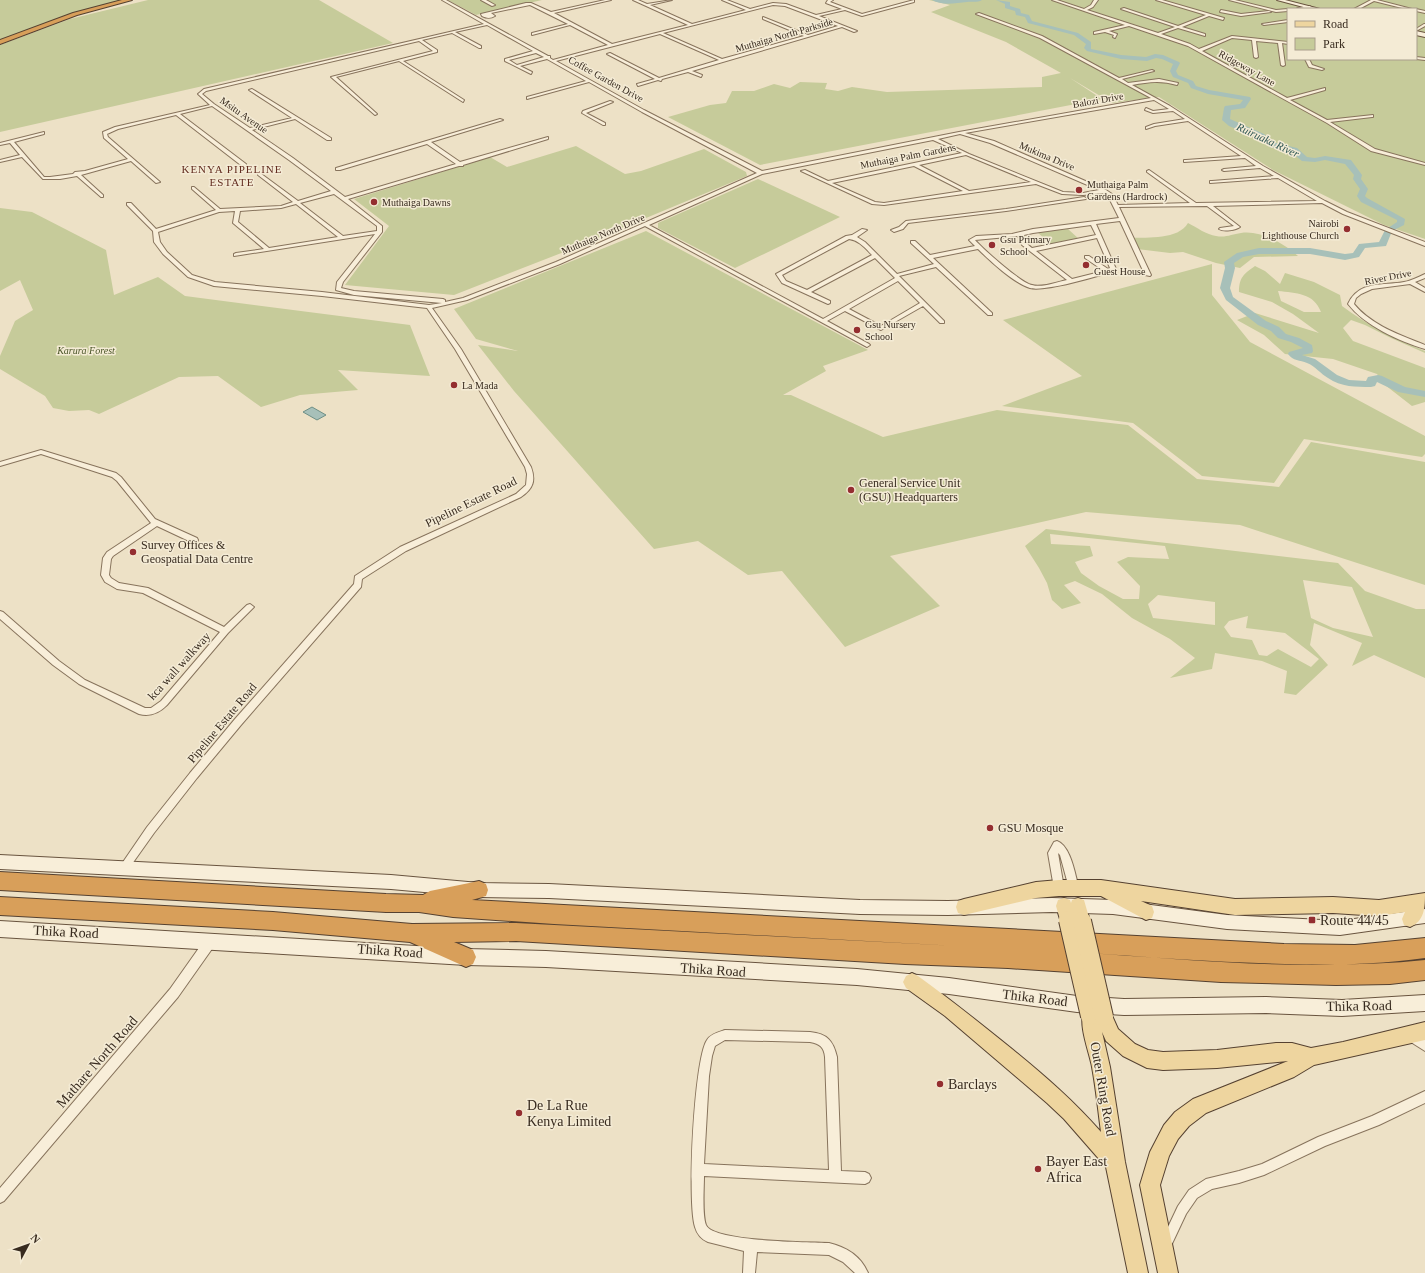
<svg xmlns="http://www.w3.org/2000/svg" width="1425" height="1273" font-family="Georgia,serif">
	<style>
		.green { fill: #c6cb9a; fill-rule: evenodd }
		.water { fill: #a7c0b9; stroke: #6e8f86 }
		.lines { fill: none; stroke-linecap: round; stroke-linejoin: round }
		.river { fill: #a7c0b9; fill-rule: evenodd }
		.street-casing { stroke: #87735c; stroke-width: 2 }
		.secondary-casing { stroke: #69543f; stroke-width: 2 }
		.primary-casing { stroke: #554130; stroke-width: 2 }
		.highway-casing { stroke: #554130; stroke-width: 2 }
		.street { fill: #f8eed9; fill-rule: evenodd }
		.secondary { fill: #f8eed9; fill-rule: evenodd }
		.primary { fill: #eed59f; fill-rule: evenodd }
		.highway { fill: #d89f5a; fill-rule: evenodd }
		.primary-bridge-casing { stroke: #554130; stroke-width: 20; stroke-linecap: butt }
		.primary-bridge { stroke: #eed59f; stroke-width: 18 }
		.poi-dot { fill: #942e30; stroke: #f4ebd5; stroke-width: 1.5 }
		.labels { text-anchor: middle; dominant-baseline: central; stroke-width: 3; stroke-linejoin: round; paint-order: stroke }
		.far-street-label { font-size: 10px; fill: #382b1f; stroke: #f4ebd5 }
		.far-poi-label { font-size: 10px; fill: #382b1f; stroke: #f4ebd5; text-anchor: start }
		.far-park-label { font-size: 10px; font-style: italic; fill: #495427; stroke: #f4ebd5 }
		.far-water-label { font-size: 11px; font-style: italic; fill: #2f5754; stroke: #f4ebd5 }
		.far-neighbourhood-label { font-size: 11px; letter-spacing: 1px; fill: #632d20; stroke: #f4ebd5 }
		.poi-label { font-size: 12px; fill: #382b1f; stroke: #f4ebd5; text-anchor: start }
		.street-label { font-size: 12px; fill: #382b1f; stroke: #f4ebd5 }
		.near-poi-label { font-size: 14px; fill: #382b1f; stroke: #f4ebd5; text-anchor: start }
		.near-street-label { font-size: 14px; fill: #382b1f; stroke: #f4ebd5 }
	</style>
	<rect width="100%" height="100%" fill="#ede1c6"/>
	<g class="green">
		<polygon points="0,0 131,0 99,8 0,41"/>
		<polygon points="148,0 319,0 393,43 0,132 0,45 70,19"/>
		<polygon points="448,0 542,0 476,15"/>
		<path d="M929,0H1425V239L1384,225L1273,170L1159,97L1112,103L1070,78L1102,99L760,165L668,117L710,105L726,103L732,91H754L774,84L790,88L800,82L827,83L825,89L838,91L852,87L887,92L1042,87V77L1061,73L1006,42L931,12L950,5ZM1288,9H1416V59H1288Z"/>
		<polygon points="576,146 625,174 641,171 704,149 746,172 747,176 569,250 454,295 345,285 389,226 354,199 490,157 507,167"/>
		<polygon points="758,179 840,217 735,268 658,228 658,223"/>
		<polygon points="0,208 32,212 106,250 114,295 158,277 185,296 410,325 430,376 338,370 358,390 300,395 261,407 218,376 179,377 99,414 89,410 69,411 53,408 45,396 0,369 0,356 15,321 33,310 20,280 0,291"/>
		<path d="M1188,223C1196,227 1207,235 1216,236C1226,238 1232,234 1241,233C1260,230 1284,243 1298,256L1254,257L1240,268L1216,263L1183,252L1170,253L1137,249L1131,238C1148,237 1178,240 1188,223Z"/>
		<polygon points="1068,229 1080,240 1052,245 1037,232"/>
		<polygon points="646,231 868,350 823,366 826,371 783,395 791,395 883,437 997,410 1128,425 1197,479 1279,487 1311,442 1425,462 1425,585 1240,525 1086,512 890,556 940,606 845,647 782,571 748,575 698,541 654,549 514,391 478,345 518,351 476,339 454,309"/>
		<polygon points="1212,264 1212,295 1250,342 1425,436 1425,454 1422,457 1304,439 1274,483 1202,476 1133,423 1002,406 1082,376 1003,320"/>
		<path d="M1255,266L1265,271L1280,284L1285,273L1314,282L1340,295L1342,306C1369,326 1394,338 1425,351V353L1391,338L1365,325L1351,320L1343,328L1353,341L1425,368V402L1412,406L1385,385L1377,374L1333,359L1285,354L1264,335L1237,320L1255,313L1319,333L1293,314L1272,302L1239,292C1239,277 1244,274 1255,266ZM1278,291C1296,293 1314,293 1321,312H1304L1281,301Z"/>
		<path d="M1046,529L1338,563L1365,591L1416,609H1425V678L1374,655L1352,666L1362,643L1314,623L1310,645L1328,665L1296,695L1284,693L1287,671L1262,661L1215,653L1212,669L1170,678L1195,658L1170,639L1132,618L1102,594L1075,581L1064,585L1081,603L1062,609L1052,600L1047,583L1039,568L1025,546ZM1050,534L1165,546L1169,559L1128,557L1117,562L1140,586L1139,599H1123L1099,586L1081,573L1075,562L1093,556L1090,546L1051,544ZM1303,580L1352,587L1373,637L1333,628L1311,618ZM1158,595L1215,602V625L1153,618L1148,604ZM1248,616L1246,628L1285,633L1319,659L1311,667L1278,649L1267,656L1259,655L1252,640L1231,637L1224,627L1229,621Z"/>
	</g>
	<polygon class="water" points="312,407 326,415 317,420 303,412"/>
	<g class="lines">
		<g class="river">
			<path d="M932,0H982C977,3 972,1 967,2C956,3 942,6 932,0Z"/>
			<path d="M996,0L1010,2V6L1020,9L1021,13L1029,15L1032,21L1078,33L1091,42V49L1121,55L1146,57L1155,54L1163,55L1179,62L1180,63L1176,71L1178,75L1193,81L1196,86L1209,90L1250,97L1251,99L1245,108L1231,110L1230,119L1264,134L1276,143L1297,148L1307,157L1315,158L1325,156L1351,160L1362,175L1361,179L1368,189L1365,196L1367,198L1405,219L1404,225L1392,231L1386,246L1365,248L1359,257L1345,260L1310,254H1259L1243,257L1234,263L1235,268L1230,288L1233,297L1266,321L1279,327L1286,334L1299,338L1312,345L1313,351L1312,353L1302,355L1315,359L1337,375L1349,380L1366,381L1368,377L1378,375L1382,376L1405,387L1425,391V397L1398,392L1377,382L1375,386L1371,387C1356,387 1341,387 1328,378C1321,374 1315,366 1307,363C1300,360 1293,361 1288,354L1289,352L1303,348L1291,342L1278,338L1271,331L1258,325L1226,300L1220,288L1225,268L1224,262L1237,253L1259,248H1310L1345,254L1353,253L1359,244L1379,242L1385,230L1397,222V220L1361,202L1357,196L1360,189L1353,179L1354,175L1345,164L1325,160L1315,162L1302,161L1291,152L1270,147L1258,138L1229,126L1222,120L1224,108L1225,106L1240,104L1243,100L1208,94L1191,88L1188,83L1173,77L1170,71L1173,64L1162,59L1156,58L1147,61L1121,59L1087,51L1084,48L1086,44L1074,35L1028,23L1025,17L1016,15L1015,11L1005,8V4Z"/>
		</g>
		<g class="street-casing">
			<g id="street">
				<path d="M442,0H446L548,56H550V58L553,60L608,45L570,25L532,35V33L568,24L530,5L491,13L495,16C490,19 486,18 482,16L481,14L526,3H531L551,12L605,0H611L554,13L612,44L688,25L633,0H638L647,4L672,0L650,5L692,24L746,10L722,0H727L750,9L773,3L786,4L816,15L842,9L826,3L828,0H833L830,2L862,14L914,0V2L862,16L845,10L819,16L857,31L854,32L842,27L692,71L702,75L701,77L688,72L662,79L661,81L658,80L638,86L637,84L655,79L607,54L610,53L659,78L719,60L660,34L556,61L644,110L762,171L959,132L1151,98L1040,38L976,14L979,13L1042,36L1119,78L1152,70L1154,71L1122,79L1128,83L1159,79L1178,83L1177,85C1161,80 1148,82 1132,85L1170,106L1263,166L1325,201L1347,212L1425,242V246L1343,214L1322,203L1213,206L1240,227C1236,230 1224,232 1219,229L1220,228L1234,226L1207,206L1119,207L1151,275L1150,276L1145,275L1120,221L1096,224L1116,269L1115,270C1100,276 1044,292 1030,288C1015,284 989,260 978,249L933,258L992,313V315H988L936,267L899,276L944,321V323H940L923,306L881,330L845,311L827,321L869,344L870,345L867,347L645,226L560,264L467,300L432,308L461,349L531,467C536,481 533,489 521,497L406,551L362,579L361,587L241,725L197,778L154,833L127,871L124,873L121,871L119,868L121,865L147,827L190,773L235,719L354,584L355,576L400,547L516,494L526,485L527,474L525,467L455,349L427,308L322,296L214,286L188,277L163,254L154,242L153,231L127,205V203H131L156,229L216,210L192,189V187H194L220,209L281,206L293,202L258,175V174L260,173L298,201L331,191L289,160L212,106L180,114L246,164V166H242L176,115L118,129L107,134L108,137L160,182L156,183L131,161L81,175L103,195V197H101L77,176L60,179H43L22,157L0,162V160L20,155L10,143L0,145V143L44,132V134L14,142L44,177H50L73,174L75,172L85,171L128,159L104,138L103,132L115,127L210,105L198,94L204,89L484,24ZM773,5L785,6L838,26L808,35L763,17V19L804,36L722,59L663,33ZM487,25L533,51L505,59V61L531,74L532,72L520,66L547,59L586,81L527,97V99L589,82L642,112L757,173L556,262L463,298L445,302V300L443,299L354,291L341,288L343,282L382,232V226L348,199L459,166H463V165L548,139V137L460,162L431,142L503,120L500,119L336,168V170H340L427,144L456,164L345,197L293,158L252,130L295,119L327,140H331V138L252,89L249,90L292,118L250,128L214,104L202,94L206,91L419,41L433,51L331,77L375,115L377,114L376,113L336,77L399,61L463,102L464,100L403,61L437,52V50L422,40L452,33L479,48H481V46L455,32ZM536,53L544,57L517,65L509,60ZM1154,100L1169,109L1153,111L1146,108L1145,110L1153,113L1173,111L1185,119L1154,124L1146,127V129L1155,126L1188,121L1241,156L1186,160H1184V162L1245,158L1256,166L1224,169L1222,170L1224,171L1260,168L1274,176L1212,181H1210V183L1278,178L1317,201L1196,203L1149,170L1147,171V172L1190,203L1118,205L1112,194L1106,190L994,141L965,133ZM960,134L990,143L1099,190L1083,193L1063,192L969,154L938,139ZM933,140L962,153L828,181L805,170L801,171L872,204L884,205L1036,184L1062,194L1083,195L1103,193L1108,196L1119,218L1033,229L1012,234L976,236L969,240L975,246L930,255L915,241H911V243L934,264L897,274L865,242L857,237L867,230L862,229L852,235L846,236L776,274L782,283L828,304L830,303V301L811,292L875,258L895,278L823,319L649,225L762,174ZM966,155L1031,182L969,191L919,165ZM914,166L963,191L884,203L875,202L832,183ZM334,194L377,226V231L343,236L300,203ZM296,204L338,237L269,248L238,222L240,211L281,208ZM235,211L233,223L264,249L236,253L234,254V256L375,234L337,282L336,290L354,295L442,303L429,305L322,292L215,282L192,275L167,252L160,242L158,232L219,212ZM1091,225L1096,235L1032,248C1028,245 1023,241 1024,235L1033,233ZM1019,236L1022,245L1067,280C1057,282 1042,288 1032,285C1021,283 984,250 975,240ZM1097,238L1110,268L1108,269L1089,256H1085V258L1104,271L1072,279L1036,251ZM849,239C859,240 866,249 872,255L807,290L786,281L782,275ZM898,281L920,303L881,326L849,309Z"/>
				<polygon points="481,0 486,0 495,5 492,6"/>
				<polygon points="1052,0 1057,0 1084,9 1091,5 1094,0 1098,0 1093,7 1087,10 1158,33 1175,27 1121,9 1124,8 1178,26 1206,15 1156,0 1162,0 1224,18 1223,20 1209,16 1182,27 1205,34 1205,36 1178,28 1161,34 1190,44 1199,49 1232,36 1288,42 1288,44 1282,43 1285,65 1283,66 1281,65 1278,43 1256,41 1258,57 1256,58 1254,57 1252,40 1232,38 1202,51 1287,98 1325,88 1325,90 1290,100 1327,120 1373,115 1373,117 1372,117 1330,122 1375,149 1425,163 1425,165 1371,151 1327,123 1188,46 1129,26 1109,31 1117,34 1115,38 1113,37 1114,35 1105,32 1094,34 1094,32 1125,25"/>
				<polygon points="1229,0 1235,0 1276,10 1288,9 1288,11 1276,12"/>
				<polygon points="1371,0 1377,0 1412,9 1406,9 1374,1 1359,9 1354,9"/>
				<polygon points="1310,6 1311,8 1296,9 1298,8"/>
				<polygon points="1416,9 1425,11 1425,13 1416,11"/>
				<polygon points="1221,10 1241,14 1269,11 1271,12 1241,16 1220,12"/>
				<polygon points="1288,20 1288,22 1264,25 1262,24"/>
				<polygon points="1424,24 1425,24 1425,26 1416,31 1416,29"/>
				<polygon points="1416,57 1425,58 1425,60 1416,59"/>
				<polygon points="1305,59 1309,59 1312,65 1324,69 1322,70 1309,67"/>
				<polygon points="610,101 613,102 586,113 605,123 605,125 603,125 582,113 583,111"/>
				<polygon points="1084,197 1086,198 1086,199 1006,211 908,223 903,229 894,232 891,230 899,227 906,221 1006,209"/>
				<path d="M1425,274V278L1415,282L1425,288V292L1410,284L1372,289L1361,294L1356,298L1354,304C1371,325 1400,335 1425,345V349C1399,341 1365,326 1348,304C1359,280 1383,286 1404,282C1411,281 1418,277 1425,274Z"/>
				<path d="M41,450L116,473L121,477L155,519L197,538L198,540L197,542H191L157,526L113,556L111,559L109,575L111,578L119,583L148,588L224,627L247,605L250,604L254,607L228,633L167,705C159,713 150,717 139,714L79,684L53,665L0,619V611L3,612L59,661L85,680L145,708H151L161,701L220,632L143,593L117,589L105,582L101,575L103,558L107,552L151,523L117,481L112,477L41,454L0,466V462Z"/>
				<path d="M1057,841C1071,846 1075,875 1079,888L1077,891L1074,893L1071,891L1069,888L1060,855L1058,853L1064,888L1062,891L1059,893L1056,891L1054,888L1048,853L1054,842Z"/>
				<polygon points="210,937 214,938 215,942 214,946 178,997 4,1201 0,1203 0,1188 170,989 206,938"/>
				<path d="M725,1030L810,1032C827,1034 833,1040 837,1057L841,1171L865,1172L869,1174L871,1178L869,1182L865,1184L704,1176C704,1188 702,1215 706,1225C713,1242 810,1242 829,1243C846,1247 861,1256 868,1273H855L843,1262L829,1255L757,1252L755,1273H743L744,1251L708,1242C701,1239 697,1234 695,1227C687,1203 694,1059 707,1040C710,1034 719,1032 725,1030ZM725,1040L810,1042C820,1044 824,1047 825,1057L829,1170L704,1164L709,1076L712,1056L715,1046Z"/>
				<polygon points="1410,1030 1425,1039 1425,1051 1406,1039 1405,1035 1406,1031"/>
				<polygon points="1425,1091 1425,1103 1379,1125 1325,1146 1264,1175 1239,1183 1212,1189 1197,1198 1186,1214 1170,1248 1166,1250 1162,1248 1160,1244 1178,1206 1189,1190 1206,1179 1239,1171 1262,1164 1318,1137 1372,1116"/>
			</g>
		</g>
		<g class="secondary-casing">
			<g id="secondary">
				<polygon points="1277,0 1285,0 1320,9 1311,9"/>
				<polygon points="1416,31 1425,33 1425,37 1416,35"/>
				<polygon points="0,855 391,875 479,883 549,884 860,900 948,901 1052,898 1113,900 1227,915 1340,921 1425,909 1425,923 1340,935 1227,929 1113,914 1052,912 948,915 860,914 549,898 479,897 391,889 0,869"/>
				<polygon points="0,921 466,949 546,951 857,969 949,978 1077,996 1124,999 1266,997 1342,1000 1425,995 1425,1011 1342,1016 1266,1013 1124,1015 1077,1012 949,994 857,985 546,967 466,965 0,937"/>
			</g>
		</g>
		<g class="primary-casing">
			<g id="primary">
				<path d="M1059,880H1101L1235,899L1333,897L1379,900L1425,893C1425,907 1425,921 1410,927L1404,925L1402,919L1405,912L1379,916L1333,913L1235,915L1141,901L1152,906L1154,912L1152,918L1146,920L1101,896H1059L1036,898L964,915L958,913L956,907L958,901L964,899L1036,882Z"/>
				<polygon points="1064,898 1070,900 1071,903 1072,900 1078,898 1084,900 1090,921 1088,927 1082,929 1076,927 1075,923 1074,926 1068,928 1062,926 1056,906 1058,900"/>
				<path d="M912,973L918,976C950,999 981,1024 1012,1049C1045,1076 1073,1100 1101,1132C1098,1110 1096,1088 1092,1067C1089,1051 1078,1025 1084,1010L1090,1007L1096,1010L1097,1012L1104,1008L1110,1011L1118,1029L1135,1044L1148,1050L1163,1052L1217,1050L1276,1043H1292L1311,1048L1343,1042L1425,1022V1040L1314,1065L1294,1077L1206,1113L1189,1126L1178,1139L1169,1156L1160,1185L1178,1273H1158L1140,1185L1150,1152L1164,1125L1175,1112L1193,1099L1288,1061L1217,1068L1163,1070L1147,1068L1123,1056L1106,1041L1102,1032L1110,1067L1125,1162L1148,1273H1128L1106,1167L1064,1119L1047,1103L945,1016L906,988L903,982L906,976Z"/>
			</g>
		</g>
		<g class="highway-casing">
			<g id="highway">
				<polygon points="122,0 132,0 77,15 0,44 0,40 73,13"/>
				<path d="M0,872L386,894L423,895L430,891L479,881L486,884L488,890L486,896L472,900L1284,944L1355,945L1425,938V958C1314,973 1199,960 1088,953C1154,958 1219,962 1285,964C1332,965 1378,965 1425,960V980L1390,984L1336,985L1221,982L1008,968L905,964L516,941L454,942L473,950L476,957L473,964L466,967L410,942L273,930L0,915V897L273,912L412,924L516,923L957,946L554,924L453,917L419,912H386L0,890Z"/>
			</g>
		</g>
		<use href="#street" class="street"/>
		<use href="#secondary" class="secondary"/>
		<use href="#primary" class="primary"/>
		<use href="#highway" class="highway"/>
		<g class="primary-bridge-casing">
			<g id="primary-bridge">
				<polyline points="1068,920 1090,1016"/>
				<polyline points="1082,921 1104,1017"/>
			</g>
		</g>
		<use href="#primary-bridge" class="primary-bridge"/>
	</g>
	<g class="poi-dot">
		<circle cx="1079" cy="190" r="4"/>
		<circle cx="374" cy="202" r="4"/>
		<circle cx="1347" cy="229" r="4"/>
		<circle cx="992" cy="245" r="4"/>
		<circle cx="1086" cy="265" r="4"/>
		<circle cx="857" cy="330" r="4"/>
		<circle cx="454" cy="385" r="4"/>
		<circle cx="851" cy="490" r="4"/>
		<circle cx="133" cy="552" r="4"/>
		<circle cx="990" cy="828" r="4"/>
		<rect x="1308" y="916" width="8" height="8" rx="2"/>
		<circle cx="940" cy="1084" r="4"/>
		<circle cx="519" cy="1113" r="4"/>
		<circle cx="1038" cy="1169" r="4"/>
	</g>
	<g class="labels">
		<g class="far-street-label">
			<text transform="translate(784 35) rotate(-16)">Muthaiga North Parkside</text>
			<text transform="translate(1247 68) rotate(29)">Ridgeway Lane</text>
			<text transform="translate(606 79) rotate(29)">Coffee Garden Drive</text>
			<text transform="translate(1098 100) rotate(-10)">Balozi Drive</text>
			<text transform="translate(244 115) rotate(35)">Msitu Avenue</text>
			<text transform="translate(908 156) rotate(-11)">Muthaiga Palm Gardens</text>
			<text transform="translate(1047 156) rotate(23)">Mukima Drive</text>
			<text transform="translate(603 234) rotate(-23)">Muthaiga North Drive</text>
			<text transform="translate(1388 277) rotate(-11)">River Drive</text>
		</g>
		<g class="far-poi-label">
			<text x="1087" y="184">Muthaiga Palm<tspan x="1087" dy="12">Gardens (Hardrock)</tspan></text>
			<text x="382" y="202">Muthaiga Dawns</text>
			<text x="1339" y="223" text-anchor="end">Nairobi<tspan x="1339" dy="12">Lighthouse Church</tspan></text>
			<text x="1000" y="239">Gsu Primary<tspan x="1000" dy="12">School</tspan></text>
			<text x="1094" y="259">Olkeri<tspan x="1094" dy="12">Guest House</tspan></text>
			<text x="865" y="324">Gsu Nursery<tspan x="865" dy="12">School</tspan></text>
			<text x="462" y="385">La Mada</text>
		</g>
		<g class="far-park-label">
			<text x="86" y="350">Karura Forest</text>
		</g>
		<g class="far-water-label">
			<text transform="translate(1268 140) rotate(25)">Ruiruaka River</text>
		</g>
		<g class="far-neighbourhood-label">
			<text x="232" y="169">KENYA PIPELINE<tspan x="232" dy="13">ESTATE</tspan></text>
		</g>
		<g class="poi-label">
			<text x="859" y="483">General Service Unit<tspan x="859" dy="14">(GSU) Headquarters</tspan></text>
			<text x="141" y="545">Survey Offices &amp;<tspan x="141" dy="14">Geospatial Data Centre</tspan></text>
			<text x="998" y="828">GSU Mosque</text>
		</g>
		<g class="street-label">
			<text transform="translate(471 502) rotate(-26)">Pipeline Estate Road</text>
			<text transform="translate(179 666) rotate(-48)">kca wall walkway</text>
			<text transform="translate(222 723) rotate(-50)">Pipeline Estate Road</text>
		</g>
		<g class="near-poi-label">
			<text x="1320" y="920">Route 44/45</text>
			<text x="948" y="1084">Barclays</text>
			<text x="527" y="1105">De La Rue<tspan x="527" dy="16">Kenya Limited</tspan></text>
			<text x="1046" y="1161">Bayer East<tspan x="1046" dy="16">Africa</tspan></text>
		</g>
		<g class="near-street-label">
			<text transform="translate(66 932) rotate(3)">Thika Road</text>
			<text transform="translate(390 951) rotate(4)">Thika Road</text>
			<text transform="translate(713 970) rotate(4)">Thika Road</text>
			<text transform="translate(1035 998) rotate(7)">Thika Road</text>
			<text transform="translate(1359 1006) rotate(-1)">Thika Road</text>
			<text transform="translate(97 1062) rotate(-49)">Mathare North Road</text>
			<text transform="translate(1103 1089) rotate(80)">Outer Ring Road</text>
		</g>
	</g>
	<rect x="1287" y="8" width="130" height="52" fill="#f4ebd5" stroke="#a99e8c"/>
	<rect x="1295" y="21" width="20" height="6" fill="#eed59f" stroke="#a99e8c"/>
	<text x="1323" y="28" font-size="12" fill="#382b1f">Road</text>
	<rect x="1295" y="38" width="20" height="12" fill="#c6cb9a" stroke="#a99e8c"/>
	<text x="1323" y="48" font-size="12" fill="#382b1f">Park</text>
	<g transform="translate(28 1245) rotate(49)" stroke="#f4ebd5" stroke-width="3" paint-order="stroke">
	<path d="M0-3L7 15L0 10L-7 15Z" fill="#382b1f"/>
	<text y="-6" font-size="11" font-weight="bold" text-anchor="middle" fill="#382b1f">N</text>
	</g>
</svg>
